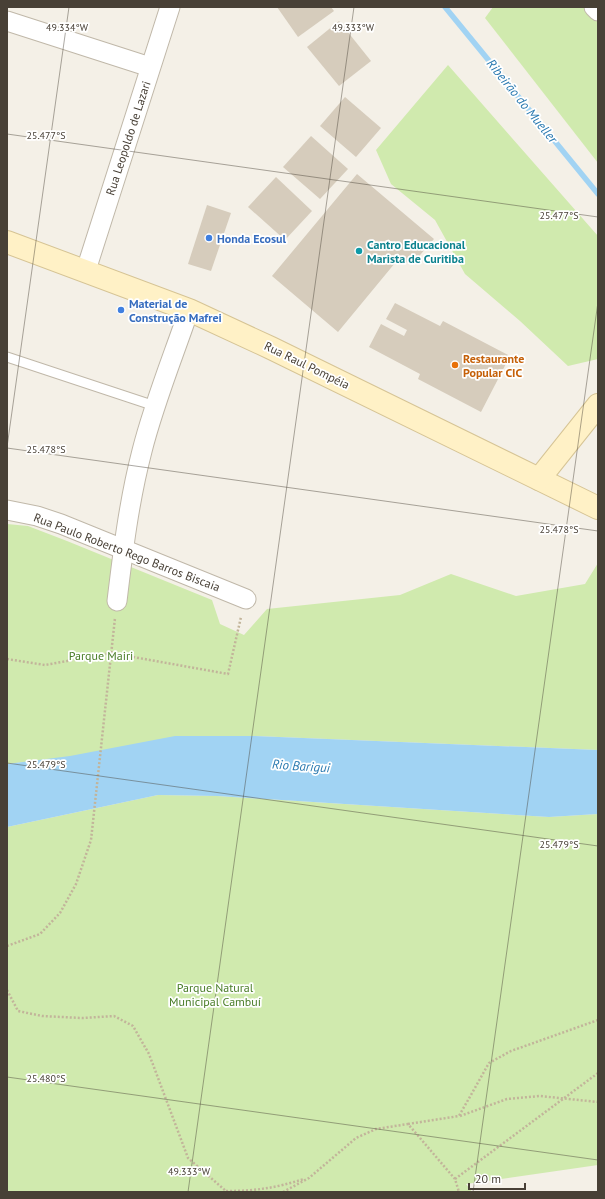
<svg xmlns="http://www.w3.org/2000/svg" width="605" height="1199" font-family="'PT Sans',sans-serif">
	<style>
		.green { fill: #d0eaae }
		.water { fill: #a1d3f3 }
		.lines { fill: none; stroke-linecap: round; stroke-linejoin: round }
		.stream { stroke: #a1d3f3; stroke-width: 5.5 }
		.building { fill: #d6ccbc }
		.lane-casing { stroke: #c0b8a9; stroke-width: 11 }
		.street-casing { stroke: #c0b8a9; stroke-width: 21 }
		.secondary-casing { stroke: #d6c495; stroke-width: 24 }
		.path { stroke: #c2b49a; stroke-width: 2.5; stroke-dasharray: 2 2; stroke-linecap: butt }
		.lane { stroke: #fff; stroke-width: 9 }
		.street { stroke: #fff; stroke-width: 19 }
		.secondary { stroke: #fff1c6; stroke-width: 22 }
		.ticks { fill: none; stroke: #484036; stroke-width: 1; stroke-opacity: 0.45 }
		.shop-dot { fill: #3f7fe0; stroke: #fff; stroke-width: 1.5 }
		.culture-dot { fill: #0f9aa8; stroke: #fff; stroke-width: 1.5 }
		.food-dot { fill: #e8710a; stroke: #fff; stroke-width: 1.5 }
		.labels { text-anchor: middle; dominant-baseline: central; stroke-width: 3.5; stroke-linejoin: round; paint-order: stroke }
		.street-label { font-size: 12px; fill: #484036; stroke: #fff }
		.shop-label { font-size: 12px; font-weight: bold; fill: #366cbe; stroke: #fff; text-anchor: start }
		.culture-label { font-size: 12px; font-weight: bold; fill: #0d838f; stroke: #fff; text-anchor: start }
		.food-label { font-size: 12px; font-weight: bold; fill: #c56008; stroke: #fff; text-anchor: start }
		.park-label { font-size: 12px; fill: #487c26; stroke: #fff }
		.water-label { font-size: 13px; font-style: italic; fill: #2979b0; stroke: #fff }
		.ticks-label { font-size: 10px; text-anchor: middle; fill: #484036; stroke: #fff; stroke-width: 3.5; stroke-linejoin: round; paint-order: stroke }
	</style>
	<rect width="100%" height="100%" fill="#f4f0e7"/>
	<g class="green">
		<polygon points="493,7 586,7 598,20 598,163 485,18"/>
		<polygon points="448,65 598,236 598,359 568,366 520,321 465,274 435,220 391,184 376,150"/>
		<polygon points="7,524 28,526 67,541 212,600 220,624 244,635 267,609 400,595 451,574 516,596 585,584 598,563 598,750 255,736 7,764"/>
		<polygon points="158,795 217,796 549,817 598,814 598,1165 466,1184 472,1192 7,1192 7,827"/>
	</g>
	<polygon class="water" points="175,736 255,736 598,750 598,814 549,817 217,796 158,795 7,827 7,764 70,756"/>
	<g class="lines">
		<polyline class="stream" points="445,7 598,194"/>
	</g>
	<g class="building">
		<polygon points="277,7 331,7 334,11 298,37"/>
		<polygon points="339,21 371,61 339,86 307,47"/>
		<polygon points="345,97 381,128 356,157 320,126"/>
		<polygon points="311,136 348,169 320,199 283,167"/>
		<polygon points="357,174 434,239 414,262 395,263 338,332 272,276"/>
		<polygon points="276,177 312,211 285,240 248,207"/>
		<polygon points="207,205 231,213 211,271 188,264"/>
		<polygon points="395,303 440,326 443,321 510,356 481,412 418,379 420,374 369,347 381,324 404,336 407,330 386,319"/>
	</g>
	<g class="lines">
		<g class="lane-casing">
			<polyline id="lane" points="7,357 155,406"/>
		</g>
		<g class="street-casing">
			<g id="street">
				<polyline points="594,7 598,11"/>
				<polyline points="7,21 150,67"/>
				<polyline points="86,270 170,7"/>
				<polyline points="7,510 37,516 61,524 246,599"/>
				<path d="M117,601C123,551 129,501 142,451C154,403 173,357 189,310"/>
			</g>
		</g>
		<g class="secondary-casing">
			<g id="secondary">
				<polyline points="7,242 189,310 271,348 598,508"/>
				<polyline points="539,479 598,405"/>
			</g>
		</g>
		<g class="path">
			<polyline points="7,659 45,665 111,653 228,674 241,617"/>
			<polyline points="7,946 40,934 60,913 76,884 91,840 115,618"/>
			<polyline points="7,990 18,1011 42,1016 82,1018 114,1016 133,1026 149,1054 188,1158 227,1192"/>
			<polyline points="460,1116 507,1099 540,1096 598,1102"/>
			<polyline points="408,1124 459,1116 489,1063 511,1051 598,1020"/>
			<polyline points="455,1179 598,1073"/>
			<path d="M226,1191C256,1191 275,1188 304,1179"/>
			<polyline points="283,1192 309,1178 356,1138 376,1129 408,1124 455,1179 459,1192"/>
		</g>
		<use href="#lane" class="lane"/>
		<use href="#street" class="street"/>
		<use href="#secondary" class="secondary"/>
	</g>
	<path class="ticks" d="M7,134L598,217M7,447L69,7M7,448L598,531M7,763L598,846M7,1077L598,1160M188,1192L354,7M473,1192L598,302"/>
	<g class="shop-dot">
		<circle cx="209" cy="238" r="4"/>
		<circle cx="121" cy="310" r="4"/>
	</g>
	<circle class="culture-dot" cx="359" cy="251" r="4"/>
	<circle class="food-dot" cx="455" cy="365" r="4"/>
	<g class="labels">
		<g class="street-label">
			<text transform="translate(128 138) rotate(-72)">Rua Leopoldo de Lazari</text>
			<text transform="translate(307 365) rotate(26)">Rua Raul Pompéia</text>
			<text transform="translate(127 552) rotate(21)">Rua Paulo Roberto Rego Barros Biscaia</text>
		</g>
		<g class="shop-label">
			<text x="217" y="238">Honda Ecosul</text>
			<text x="129" y="303">Material de<tspan x="129" dy="14">Construção Mafrei</tspan></text>
		</g>
		<g class="culture-label">
			<text x="367" y="244">Cantro Educacional<tspan x="367" dy="14">Marista de Curitiba</tspan></text>
		</g>
		<g class="food-label">
			<text x="463" y="358">Restaurante<tspan x="463" dy="14">Popular CIC</tspan></text>
		</g>
		<g class="park-label">
			<text x="101" y="655">Parque Mairi</text>
			<text x="215" y="987">Parque Natural<tspan x="215" dy="14">Municipal Cambuí</tspan></text>
		</g>
		<g class="water-label">
			<text transform="translate(522 101) rotate(51)">Ribeirão do Mueller</text>
			<text transform="translate(301 766) rotate(4)">Rio Barigui</text>
		</g>
	</g>
	<g class="ticks-label">
		<text x="67" y="31">49.334°W</text>
		<text x="353" y="31">49.333°W</text>
		<text x="46" y="139">25.477°S</text>
		<text x="559" y="219">25.477°S</text>
		<text x="46" y="453">25.478°S</text>
		<text x="559" y="533">25.478°S</text>
		<text x="46" y="768">25.479°S</text>
		<text x="559" y="848">25.479°S</text>
		<text x="46" y="1082">25.480°S</text>
		<text x="189" y="1175">49.333°W</text>
	</g>
	<rect width="605" height="1199" fill="none" stroke="#484036" stroke-width="16"/>
	<path d="M469 1183v6h56v-6" fill="none" stroke="#484036" stroke-width="2"/>
	<text x="475" y="1183" font-size="12" fill="#484036" stroke="#ffffff" stroke-width="3" paint-order="stroke">20 m</text>
</svg>
